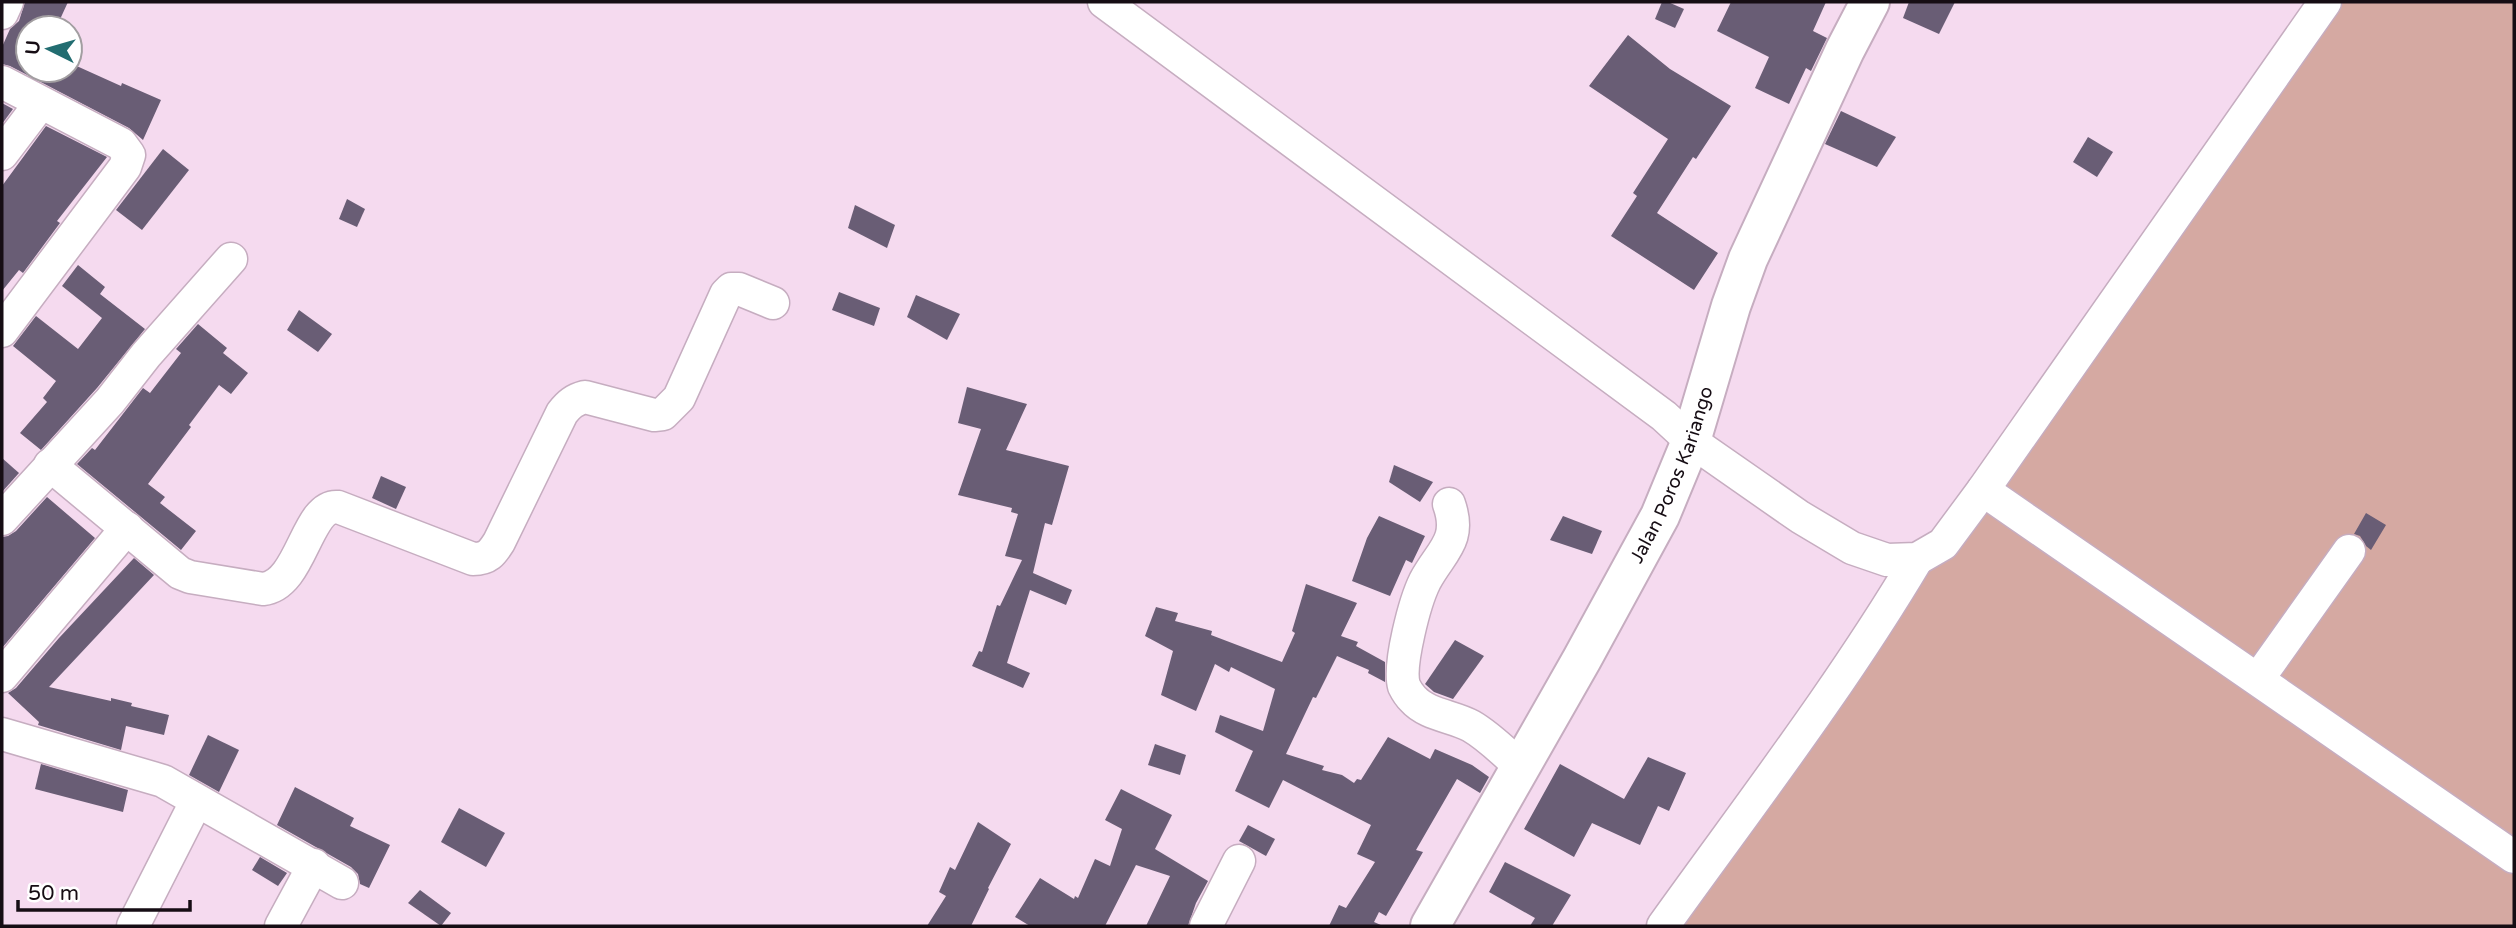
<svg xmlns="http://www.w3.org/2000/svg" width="2516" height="928" font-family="'Varela Round',sans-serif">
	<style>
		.green { fill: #d5a9a2 }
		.building { fill: #695d75 }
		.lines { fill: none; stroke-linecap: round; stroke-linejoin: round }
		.minor-casing { stroke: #c6adc0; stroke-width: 35 }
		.major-casing { stroke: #c6adc0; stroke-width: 42 }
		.minor { stroke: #fff; stroke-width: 32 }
		.major { stroke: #fff; stroke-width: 38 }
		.labels { text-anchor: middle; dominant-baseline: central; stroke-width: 5; stroke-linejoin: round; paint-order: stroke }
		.street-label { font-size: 19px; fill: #160d14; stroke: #fff }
	</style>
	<rect width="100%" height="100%" fill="#f5daef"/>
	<polygon class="green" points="2333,2 2514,2 2514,926 1673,926"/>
	<g class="building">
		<polygon points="25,2 68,2 56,28 28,28 28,70 70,70 70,63 121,86 122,83 161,100 143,140 129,128 10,66 2,64 2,47 10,29 19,21"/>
		<polygon points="1662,2 1668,2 1684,9 1675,28 1655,19"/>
		<polygon points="1731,2 1826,2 1813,31 1827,38 1811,71 1806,68 1789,104 1755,88 1769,57 1717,31"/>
		<polygon points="1909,2 1955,2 1939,34 1903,18"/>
		<polygon points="1628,35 1670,69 1731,106 1696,159 1693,157 1657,213 1718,253 1694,290 1611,236 1637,196 1633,193 1668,139 1589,86"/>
		<polygon points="2,103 13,109 2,124"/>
		<polygon points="1841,111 1896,137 1877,167 1825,144"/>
		<polygon points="46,126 107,157 57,221 60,223 23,273 19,270 2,291 2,186"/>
		<polygon points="2088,137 2113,152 2097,177 2073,162"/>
		<polygon points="163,149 189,170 142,230 116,210"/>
		<polygon points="347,199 365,209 357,227 339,219"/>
		<polygon points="855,205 895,225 887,248 848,228"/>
		<polygon points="78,265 105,287 100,294 145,329 97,388 41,450 20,433 47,402 43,398 56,381 13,346 36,316 78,349 102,318 62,286"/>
		<polygon points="839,292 880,308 874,326 832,310"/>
		<polygon points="916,295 960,314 947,340 907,317"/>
		<polygon points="299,310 332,334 318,352 287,330"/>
		<polygon points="198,324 227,348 223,353 248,373 231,394 219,385 189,425 191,427 148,484 165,497 160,503 196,531 181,550 77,464 92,448 95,450 143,388 150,393 181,353 176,349"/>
		<polygon points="967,387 1027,404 1006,450 1069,466 1052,525 1045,523 1033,573 1072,590 1066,605 1030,590 1007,663 1030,673 1023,688 972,666 979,651 982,652 997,605 1000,606 1022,560 1005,556 1018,514 1011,512 1012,508 958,495 981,429 958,423"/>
		<polygon points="2,458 19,473 2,492"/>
		<polygon points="1394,465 1433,482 1420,502 1389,482"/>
		<polygon points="381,476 406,487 396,509 372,498"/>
		<polygon points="47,497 95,538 2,648 2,537 8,536 16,531"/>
		<polygon points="2366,513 2386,525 2371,550 2366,546 2360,536 2354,534"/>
		<polygon points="1379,516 1425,536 1412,563 1406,560 1390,596 1352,581 1367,538"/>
		<polygon points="1563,516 1602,531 1592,554 1550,540"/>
		<polygon points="134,558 154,575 49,687 111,701 111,698 132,703 131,706 169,715 164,735 126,726 121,750 38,725 39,722 8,693 16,688 59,638"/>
		<polygon points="1306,584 1357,603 1341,636 1358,642 1356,646 1385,662 1385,682 1368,673 1369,670 1337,656 1316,698 1313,697 1286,754 1324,766 1322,770 1342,775 1354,783 1357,779 1361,780 1388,737 1430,759 1435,749 1472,765 1489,777 1480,793 1457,779 1416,850 1423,852 1404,885 1386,916 1379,912 1374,922 1383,926 1329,926 1339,905 1346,908 1375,862 1357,854 1371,825 1283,780 1269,808 1235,791 1253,751 1215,732 1220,715 1263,731 1275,689 1231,667 1229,672 1215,664 1196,711 1161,695 1173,651 1145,636 1156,607 1178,613 1175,621 1212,631 1211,635 1282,662 1295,633 1292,631"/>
		<polygon points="1455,640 1484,656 1453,699 1434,692 1425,684"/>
		<polygon points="208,735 239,750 219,792 189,775"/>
		<polygon points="1155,744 1186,755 1180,775 1148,765"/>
		<polygon points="1648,757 1686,773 1669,811 1658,806 1640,845 1592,823 1574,857 1524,829 1560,764 1624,799"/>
		<polygon points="41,764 128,790 123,812 35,789"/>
		<polygon points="295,787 354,818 350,826 390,845 369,888 360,884 358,874 351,867 277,825"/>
		<polygon points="1121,789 1172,815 1155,849 1208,881 1196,903 1188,926 1146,926 1170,876 1136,865 1105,926 1030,926 1015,917 1040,878 1074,899 1075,896 1078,898 1095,859 1110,866 1122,829 1105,820"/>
		<polygon points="459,808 505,833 486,867 441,842"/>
		<polygon points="978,822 1011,844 988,888 989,889 971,926 927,926 946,896 939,892 950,867 955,870"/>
		<polygon points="1248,825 1275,839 1266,856 1239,841"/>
		<polygon points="260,857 287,873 278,886 252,870"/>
		<polygon points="1505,862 1571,895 1552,926 1530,926 1535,918 1489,892"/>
		<polygon points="420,890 451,913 441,926 408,903"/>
	</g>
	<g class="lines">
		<g class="minor-casing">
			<g id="minor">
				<polyline points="1104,2 1664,416 1691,441 1800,517 1852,548 1887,560 1917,559 1943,544 1983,490 2325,2"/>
				<polyline points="2,13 7,2"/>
				<polyline points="2,82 121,144 129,155 125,167 2,331"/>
				<polyline points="2,154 40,104"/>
				<path d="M50,465L180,573L190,577L263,589C302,585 306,504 338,507L473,559C488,559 492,553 499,542L562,413C569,404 574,400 585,397L654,415L663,414L679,398L726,294L731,289H739L773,303"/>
				<polyline points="1983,490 2514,857"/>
				<path d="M1449,504C1462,541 1441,551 1425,581C1415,601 1398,665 1404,686C1406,690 1410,696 1413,699C1427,715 1453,716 1471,726C1490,737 1505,753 1521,767"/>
				<polyline points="2,519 110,401 146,355 231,259"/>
				<polyline points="2,676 127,528"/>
				<polyline points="2258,679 2349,551"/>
				<polyline points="2,734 163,781 342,883"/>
				<polyline points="133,926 196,802"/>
				<polyline points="281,926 314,865"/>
				<polyline points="1206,926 1239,861"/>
				<path d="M1663,926C1749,806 1841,687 1917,559"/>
			</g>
		</g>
		<g class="major-casing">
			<g id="major">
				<path id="s1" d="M1430,926L1582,659L1660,516L1691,441L1731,306L1748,259L1845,50L1870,2"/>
			</g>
		</g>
		<use href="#minor" class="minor"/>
		<use href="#major" class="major"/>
	</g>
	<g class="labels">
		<g class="street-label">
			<text stroke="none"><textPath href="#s1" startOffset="513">Jalan Poros Kariango</textPath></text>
		</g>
	</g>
	<rect width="2516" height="928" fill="none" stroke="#160d14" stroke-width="7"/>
	<g transform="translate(49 49) rotate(275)"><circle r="33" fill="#ffffff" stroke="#a29ea1" stroke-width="2"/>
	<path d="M0-5L12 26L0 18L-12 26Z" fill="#226d71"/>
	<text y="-10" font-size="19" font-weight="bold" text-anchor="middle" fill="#160d14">U</text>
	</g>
	<path d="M18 900v10h172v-10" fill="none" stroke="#160d14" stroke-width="3.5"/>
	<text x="28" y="900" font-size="21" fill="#160d14" stroke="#ffffff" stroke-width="5" paint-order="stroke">50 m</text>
</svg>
